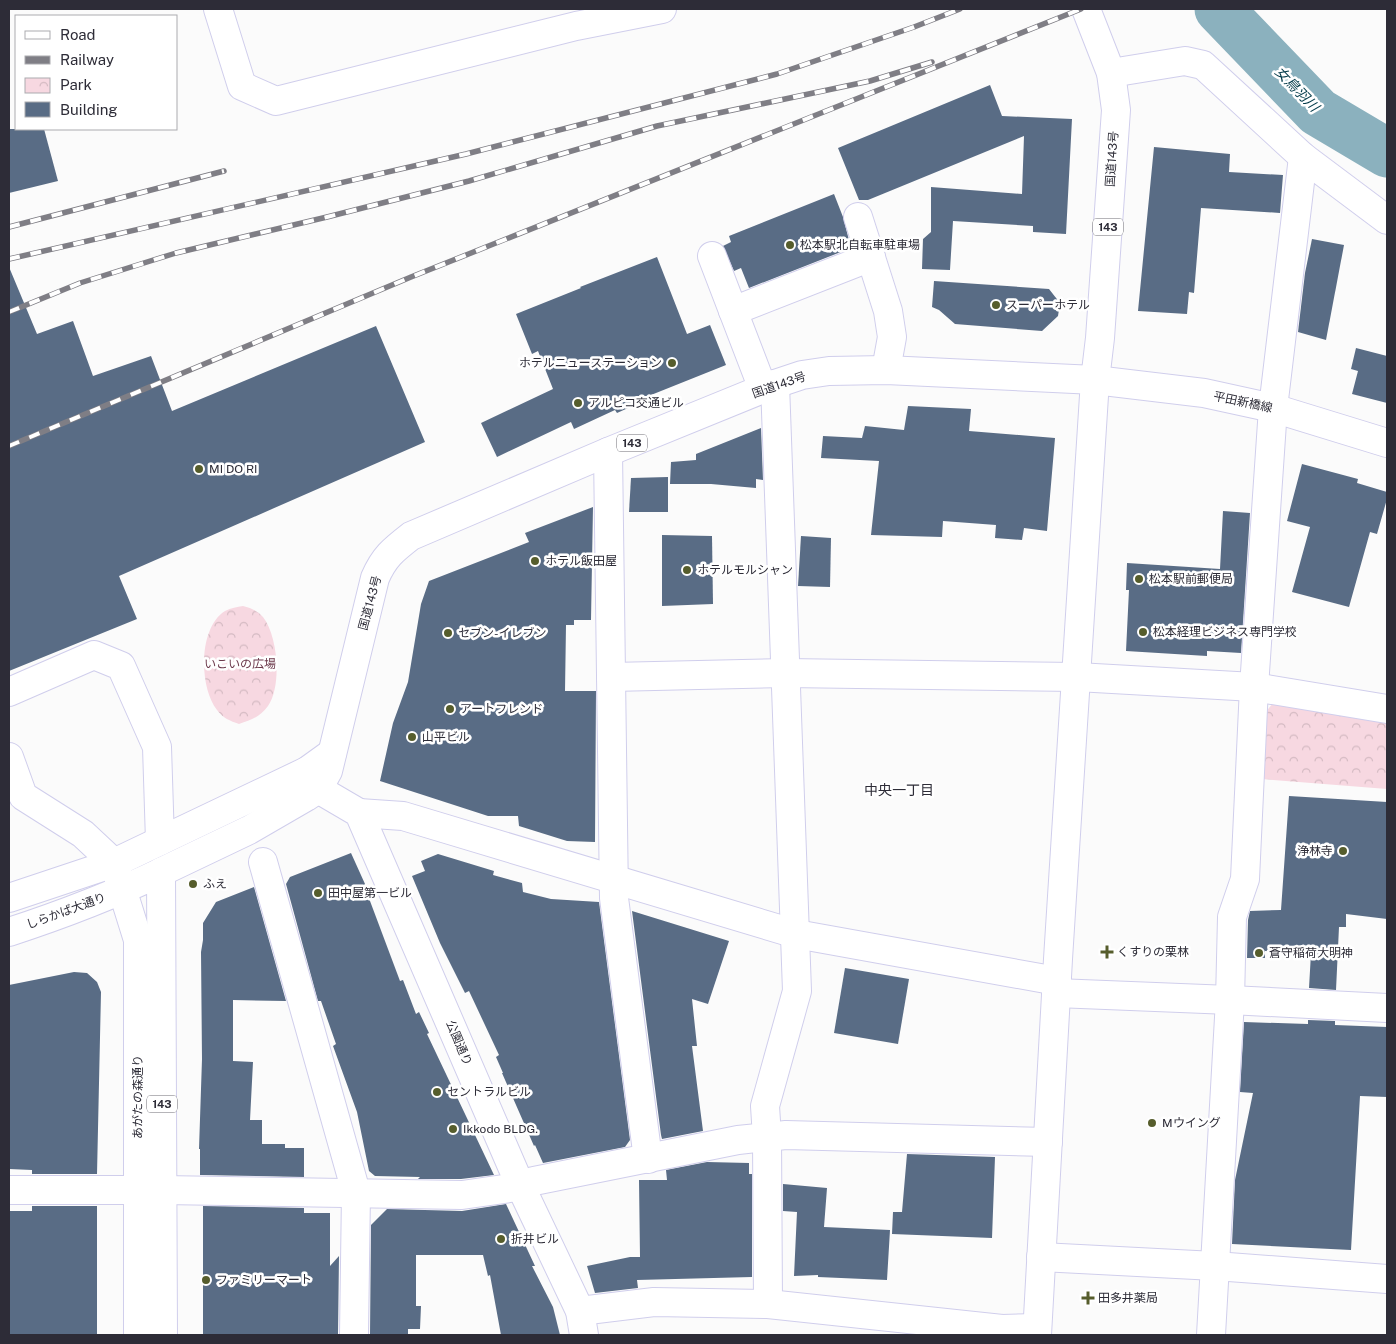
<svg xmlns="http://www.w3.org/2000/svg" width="1396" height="1344" font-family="'Public Sans','Noto Sans JP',sans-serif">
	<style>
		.park { fill: url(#park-crowns) }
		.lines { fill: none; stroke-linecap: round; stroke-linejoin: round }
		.river { stroke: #8bb1be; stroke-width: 49 }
		.building { fill: #596c85 }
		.minor-casing { stroke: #d0ceec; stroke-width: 30 }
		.tertiary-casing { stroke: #d0ceec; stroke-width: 30 }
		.secondary-casing { stroke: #d0ceec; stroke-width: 30 }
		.trunk-casing { stroke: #d0ceec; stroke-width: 30 }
		.minor { stroke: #fff; stroke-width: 28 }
		.tertiary { stroke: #fff; stroke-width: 28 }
		.secondary { stroke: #fff; stroke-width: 28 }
		.trunk { stroke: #fff; stroke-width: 28 }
		.rail-casing { stroke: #7f7e85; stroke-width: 5.5 }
		.rail { stroke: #fff; stroke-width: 4; stroke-dasharray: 11; stroke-linecap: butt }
		.poi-dot { fill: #565d2c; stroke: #fff; stroke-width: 2 }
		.labels { text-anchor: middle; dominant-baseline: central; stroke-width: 5; stroke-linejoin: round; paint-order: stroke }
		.shield { fill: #fff; stroke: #6c6b73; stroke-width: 1 }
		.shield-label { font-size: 11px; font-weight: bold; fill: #2d2c37 }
		.street-label { font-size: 12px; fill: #2d2c37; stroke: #fff }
		.poi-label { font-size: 12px; fill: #2d2c37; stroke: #fff; text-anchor: start }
		.park-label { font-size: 12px; fill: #6c394b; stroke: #fff }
		.water-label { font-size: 14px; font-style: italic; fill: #003948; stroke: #fff }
		.neighbourhood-label { font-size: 14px; fill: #2d2c37; stroke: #fff }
	</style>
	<defs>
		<pattern id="park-crowns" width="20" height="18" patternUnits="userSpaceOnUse" patternTransform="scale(1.25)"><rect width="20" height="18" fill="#f7d8e1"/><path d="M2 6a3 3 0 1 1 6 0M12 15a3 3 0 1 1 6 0" fill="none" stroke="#d4bac2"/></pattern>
	</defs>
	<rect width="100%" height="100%" fill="#fbfbfb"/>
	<g class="park">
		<path d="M243,606C251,608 258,611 263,617C278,636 282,686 268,706C260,717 251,720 239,724C230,721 223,718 217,710C199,687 198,628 225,611C231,608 237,607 243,606Z"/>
		<polygon points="1273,703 1387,721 1387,789 1261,779 1264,714"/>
	</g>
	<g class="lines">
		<polyline class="river" points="1219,9 1318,112 1387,153"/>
	</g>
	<g class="building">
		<polygon points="990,85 1002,116 1072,119 1066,234 1033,232 1033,226 953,221 950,270 922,269 923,239 931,232 931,187 1022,194 1024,136 868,200 859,200 838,148"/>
		<polygon points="9,129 44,129 58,181 9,193"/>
		<polygon points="1154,147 1230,154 1229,172 1283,175 1280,213 1201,208 1194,293 1189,292 1187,314 1138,311"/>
		<polygon points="834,194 843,217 851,248 749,288 741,268 734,271 723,246 731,242 729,236"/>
		<polygon points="1312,239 1344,245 1326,340 1298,332 1305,273"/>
		<polygon points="657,257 687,334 710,325 726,365 636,401 637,404 617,413 615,410 574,429 571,422 497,457 481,423 553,389 538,351 532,354 516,314 581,288 580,287"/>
		<polygon points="9,267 37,334 73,321 93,376 151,356 172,411 376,326 425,442 119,576 137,619 9,671"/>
		<polygon points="934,281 1049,289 1060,303 1058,316 1042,331 955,324 939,310 932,307"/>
		<polygon points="1356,348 1387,356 1387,403 1352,394 1358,371 1351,369"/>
		<polygon points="908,406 971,409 969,431 1055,438 1047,531 1024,528 1022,540 995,538 996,525 943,521 942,537 871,535 879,461 821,458 823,436 862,438 865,426 904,430"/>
		<polygon points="761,428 763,480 756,479 756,488 711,484 670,484 671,462 696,460 696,454"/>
		<polygon points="1302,464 1358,479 1357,483 1387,492 1387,499 1377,534 1370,532 1349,607 1292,592 1310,527 1287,521"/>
		<polygon points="668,477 668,512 629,512 631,478"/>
		<polygon points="593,507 591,620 574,620 574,625 566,625 565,691 596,691 595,842 567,841 519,826 518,816 488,816 380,781 393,723 408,682 421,604 429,581 529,542 525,533"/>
		<polygon points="1223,511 1250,513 1241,653 1207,651 1207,656 1126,651 1129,590 1126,590 1127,563 1220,569"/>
		<polygon points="662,535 712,536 713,604 662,606"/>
		<polygon points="801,536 831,538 830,587 798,586"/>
		<polygon points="1289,796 1387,802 1387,919 1346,914 1346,927 1339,927 1336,990 1309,988 1311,953 1265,951 1265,958 1247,958 1248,920 1250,911 1281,910"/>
		<polygon points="351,853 365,884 364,885 400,981 403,980 416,1014 419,1012 429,1033 427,1034 494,1175 461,1179 418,1179 420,1177 375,1176 369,1171 357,1112 333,1046 336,1044 321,1001 318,1001 286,884 290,877"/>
		<polygon points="438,854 494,871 493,875 522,883 523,892 551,899 599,902 630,1140 625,1147 543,1163 535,1145 534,1146 502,1073 503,1073 496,1057 499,1055 469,991 465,993 440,943 412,876 425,871 421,861"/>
		<polygon points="254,887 286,1001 233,1000 233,1061 253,1062 250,1120 262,1120 262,1144 285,1144 285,1148 304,1148 304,1177 200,1175 200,1149 199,1149 202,1059 201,952 203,940 203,923 216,902"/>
		<polygon points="632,911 729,941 708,1004 692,999 697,1046 692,1046 703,1131 662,1139 661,1135"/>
		<polygon points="845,968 909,979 898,1044 834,1033"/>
		<polygon points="74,972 87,973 97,982 101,992 97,1174 32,1174 32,1170 9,1169 9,985"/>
		<polygon points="1308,1020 1335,1021 1335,1025 1387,1027 1387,1097 1360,1096 1351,1250 1232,1244 1235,1180 1253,1093 1240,1092 1244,1022 1308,1024"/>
		<polygon points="907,1154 995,1157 992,1238 892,1234 893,1212 902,1212"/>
		<polygon points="707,1162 749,1163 749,1174 752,1174 752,1277 637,1280 638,1288 595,1293 587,1266 630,1257 640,1257 639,1180 667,1180 666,1170"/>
		<polygon points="783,1184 827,1188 824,1227 890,1230 887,1280 818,1277 818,1275 794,1276 797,1212 783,1211"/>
		<polygon points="506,1204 535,1266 532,1266 553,1307 560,1335 501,1335 490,1275 488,1276 483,1255 416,1255 416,1306 421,1306 420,1329 408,1329 408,1335 370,1335 371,1225 387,1209 462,1211"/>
		<polygon points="32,1206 97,1206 97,1335 9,1335 9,1211 32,1211"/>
		<polygon points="203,1206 304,1208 304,1213 330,1213 330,1266 339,1256 338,1335 203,1335"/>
	</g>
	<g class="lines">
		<g class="minor-casing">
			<g id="minor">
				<polyline points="218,9 242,86 276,101 576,26 662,9"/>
				<polyline points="1111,73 1185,61 1203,65 1303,157 1387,220"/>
				<polyline points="858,217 888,311 892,337 886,370"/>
				<polyline points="712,256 763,389"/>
				<polyline points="733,311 871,257"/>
				<polyline points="608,452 614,898 648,1159"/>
				<polyline points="611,677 786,673 1077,677 1254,687 1387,709"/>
				<polyline points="9,692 94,655 121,666 157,747 160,841"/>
				<polyline points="9,757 23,796 83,834 114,863"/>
				<polyline points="307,771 318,789 359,813 520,1185 580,1311 584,1335"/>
				<polyline points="359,813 403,816 796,934 1057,981"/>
				<polyline points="263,862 356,1192 354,1335"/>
				<polyline points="1056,993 1230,1000 1387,1008"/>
				<polyline points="9,1190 162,1190 462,1195 510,1188 534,1181 738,1140 786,1135 1048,1142"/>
				<polyline points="1041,1257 1215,1266 1387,1279"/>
				<polyline points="768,1304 767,1137 765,1106 797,991 775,384"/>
				<polyline points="580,1311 654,1302 768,1304 1002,1329 1037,1328"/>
				<polyline points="1211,1335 1230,1000 1232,917 1245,879 1254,687 1273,408 1303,157"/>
			</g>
		</g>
		<g class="tertiary-casing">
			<g id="tertiary">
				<polyline points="9,898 114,863"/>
				<path d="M9,932C61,915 111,896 161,872"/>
				<polyline points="1037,1335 1058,959 1095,380"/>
			</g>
		</g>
		<g class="secondary-casing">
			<polyline id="secondary" points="1095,380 1204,393 1273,408 1387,443"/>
		</g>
		<g class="trunk-casing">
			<g id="trunk">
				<polyline points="138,1335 138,940 114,863 307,771 332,753"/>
				<path d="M163,1335L161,872L249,830L306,797L318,789L328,771L375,578C384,557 393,550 411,536L608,452L775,384L802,375L829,371L886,370L1095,380L1100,338L1116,110L1111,73L1086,9"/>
			</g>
		</g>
		<use href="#minor" class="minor"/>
		<use href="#tertiary" class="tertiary"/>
		<use href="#secondary" class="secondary"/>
		<use href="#trunk" class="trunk"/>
		<g class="rail-casing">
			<g id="rail">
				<polyline points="9,227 224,171"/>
				<polyline points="9,259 466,154 777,74 914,27 960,9"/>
				<polyline points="9,312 80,283 176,253 327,217 469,181 657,126 870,81 932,62"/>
				<polyline points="9,446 411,277 1081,9"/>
			</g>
		</g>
		<use href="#rail" class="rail"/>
	</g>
	<g class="poi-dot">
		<circle cx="790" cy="245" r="5"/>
		<circle cx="996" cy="305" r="5"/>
		<circle cx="672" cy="363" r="5"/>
		<circle cx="578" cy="403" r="5"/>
		<circle cx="199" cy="469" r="5"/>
		<circle cx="535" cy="561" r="5"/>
		<circle cx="687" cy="570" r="5"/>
		<circle cx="1139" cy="579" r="5"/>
		<circle cx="1143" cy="632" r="5"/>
		<circle cx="448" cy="633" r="5"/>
		<circle cx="450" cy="709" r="5"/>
		<circle cx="412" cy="737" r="5"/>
		<circle cx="1343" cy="851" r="5"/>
		<circle cx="193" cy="884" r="5"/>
		<circle cx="318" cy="893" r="5"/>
		<path d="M1104.5 944.5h5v5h5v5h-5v5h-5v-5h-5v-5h5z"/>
		<circle cx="1259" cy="953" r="5"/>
		<circle cx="437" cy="1092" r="5"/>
		<circle cx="1152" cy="1123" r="5"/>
		<circle cx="453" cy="1129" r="5"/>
		<circle cx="501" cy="1239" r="5"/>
		<circle cx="206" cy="1280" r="5"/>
		<path d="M1085.5 1290.5h5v5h5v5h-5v5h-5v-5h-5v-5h5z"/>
	</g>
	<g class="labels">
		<g class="shield">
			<rect x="1093" y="218.5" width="30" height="17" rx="4"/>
			<rect x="617" y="434.5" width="30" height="17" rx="4"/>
			<rect x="147" y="1095.5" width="30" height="17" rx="4"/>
		</g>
		<g class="shield-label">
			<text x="1108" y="227">143</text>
			<text x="632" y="443">143</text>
			<text x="162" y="1104">143</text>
		</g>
		<g class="street-label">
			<text transform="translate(1112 159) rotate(-86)">国道143号</text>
			<text transform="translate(779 385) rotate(-19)">国道143号</text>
			<text transform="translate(1243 402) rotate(12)">平田新橋線</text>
			<text transform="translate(370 603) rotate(-75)">国道143号</text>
			<text transform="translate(66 911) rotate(-20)">しらかば大通り</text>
			<text transform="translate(459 1043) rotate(67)">公園通り</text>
			<text transform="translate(138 1097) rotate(-90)">あがたの森通り</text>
		</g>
		<g class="poi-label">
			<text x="800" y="245">松本駅北自転車駐車場</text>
			<text x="1006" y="305">スーパーホテル</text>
			<text x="662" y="363" text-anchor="end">ホテルニューステーション</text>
			<text x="588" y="403">アルピコ交通ビル</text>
			<text x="209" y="469">MI DO RI</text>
			<text x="545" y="561">ホテル飯田屋</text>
			<text x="697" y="570">ホテルモルシャン</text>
			<text x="1149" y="579">松本駅前郵便局</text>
			<text x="1153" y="632">松本経理ビジネス専門学校</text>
			<text x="458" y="633">セブン-イレブン</text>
			<text x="460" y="709">アートフレンド</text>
			<text x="422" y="737">山平ビル</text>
			<text x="1333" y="851" text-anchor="end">浄林寺</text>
			<text x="203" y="884">ふえ</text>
			<text x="328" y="893">田中屋第一ビル</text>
			<text x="1117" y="952">くすりの栗林</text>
			<text x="1269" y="953">蒼守稲荷大明神</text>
			<text x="447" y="1092">セントラルビル</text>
			<text x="1162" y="1123">Mウイング</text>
			<text x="463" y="1129">Ikkodo BLDG.</text>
			<text x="511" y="1239">折井ビル</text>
			<text x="216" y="1280">ファミリーマート</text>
			<text x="1098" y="1298">田多井薬局</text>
		</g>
		<g class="park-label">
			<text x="240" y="664">いこいの広場</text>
		</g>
		<g class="water-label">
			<text transform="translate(1297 89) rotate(46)">女鳥羽川</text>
		</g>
		<g class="neighbourhood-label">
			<text x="899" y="790">中央一丁目</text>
		</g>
	</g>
	<rect width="1396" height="1344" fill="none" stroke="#2d2c37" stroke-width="20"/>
	<rect x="15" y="15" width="162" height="115" fill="#ffffff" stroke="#ababaf"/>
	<rect x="25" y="31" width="25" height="8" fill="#ffffff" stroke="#ababaf"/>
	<text x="60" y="40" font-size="15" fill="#2d2c37">Road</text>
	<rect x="25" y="56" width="25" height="8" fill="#7f7e85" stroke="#ababaf"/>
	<text x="60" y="65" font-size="15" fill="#2d2c37">Railway</text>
	<rect x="25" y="78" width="25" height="15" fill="url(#park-crowns)" stroke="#ababaf"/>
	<text x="60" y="90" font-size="15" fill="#2d2c37">Park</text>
	<rect x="25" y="102" width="25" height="15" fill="#596c85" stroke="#ababaf"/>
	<text x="60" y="115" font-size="15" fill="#2d2c37">Building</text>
</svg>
